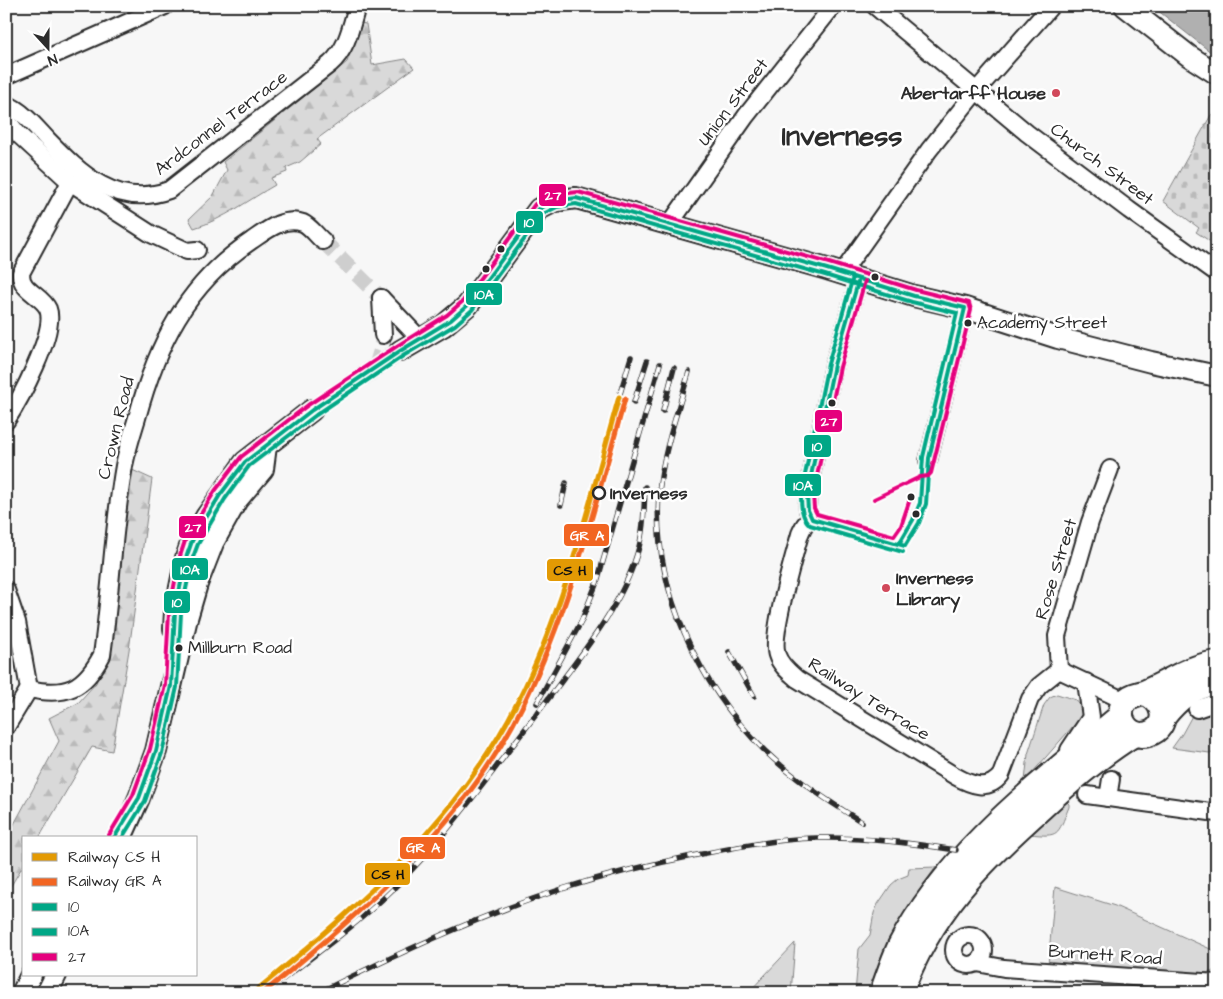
<svg xmlns="http://www.w3.org/2000/svg" width="1223" height="999" font-family="'Architects Daughter',sans-serif">
	<style>
		.green { fill: #d9d9d9; stroke: #828282 }
		.forest { fill: url(#forest-firs); stroke: #828282 }
		.cemetery { fill: url(#cemetery-stones); stroke: #828282 }
		.water { fill: #b0b0b0; stroke: #7b7b7b }
		.lines { fill: none; stroke-linecap: round; stroke-linejoin: round }
		.minor-tunnel { stroke: #cecece; stroke-width: 16; stroke-dasharray: 16 8; stroke-linecap: butt }
		.major-tunnel { stroke: #cecece; stroke-width: 20; stroke-dasharray: 20 10; stroke-linecap: butt }
		.minor-casing { stroke: #2b2b2b; stroke-width: 20 }
		.major-casing { stroke: #2b2b2b; stroke-width: 24 }
		.highway-casing { stroke: #2b2b2b; stroke-width: 28 }
		.minor { stroke: #fff; stroke-width: 16 }
		.major { stroke: #fff; stroke-width: 20 }
		.highway { stroke: #fff; stroke-width: 24 }
		.rail-casing { stroke: #2b2b2b; stroke-width: 5.5 }
		.rail { stroke: #fff; stroke-width: 4; stroke-dasharray: 11; stroke-linecap: butt }
		.bus-1-casing { stroke: #fff; stroke-width: 8 }
		.bus-2-casing { stroke: #fff; stroke-width: 8 }
		.bus-3-casing { stroke: #fff; stroke-width: 8 }
		.bus-1 { stroke: #00a786; stroke-width: 4 }
		.bus-2 { stroke: #00a786; stroke-width: 4 }
		.bus-3 { stroke: #e5007d; stroke-width: 4 }
		.rail-1-casing { stroke: #fff; stroke-width: 9 }
		.rail-2-casing { stroke: #fff; stroke-width: 9 }
		.rail-1 { stroke: #e39a04; stroke-width: 5 }
		.rail-2 { stroke: #f26522; stroke-width: 5 }
		.poi-dot { fill: #d1495b; stroke: #fff; stroke-width: 2 }
		.bus-dot { fill: #2b2b2b; stroke: #fff; stroke-width: 2 }
		.stop-dot { fill: #fff; stroke: #2b2b2b; stroke-width: 2.5 }
		.labels { text-anchor: middle; dominant-baseline: central; stroke-width: 5; stroke-linejoin: round; paint-order: stroke }
		.bus-label { font-size: 17px; fill: #2b2b2b; stroke: #fff; text-anchor: start }
		.poi-label { font-size: 18px; font-weight: bold; fill: #2b2b2b; stroke: #fff; text-anchor: end }
		.street-label { font-size: 18px; fill: #2b2b2b; stroke: #fff }
		.stop-label { font-size: 18px; font-weight: bold; fill: #2b2b2b; stroke: #fff; text-anchor: start }
		.town-label { font-size: 28px; font-weight: bold; fill: #2b2b2b; stroke: #fff }
		.line-badge { stroke: #fff; stroke-width: 2 }
		.badge-label { font-size: 14px; text-anchor: middle; font-weight: bold; fill: #fff }
		.pale-badge-label { font-size: 14px; text-anchor: middle; font-weight: bold; fill: #111 }
	</style>
	<defs>
		<pattern id="forest-firs" width="22" height="20" patternUnits="userSpaceOnUse" patternTransform="scale(1.25)"><rect width="22" height="20" fill="#d9d9d9"/><path d="M5 1l3.5 6h-7zM16 11l3.5 6h-7z" fill="#bababa"/></pattern>
		<pattern id="cemetery-stones" width="16" height="16" patternUnits="userSpaceOnUse" patternTransform="scale(1.25)"><rect width="16" height="16" fill="#d9d9d9"/><path d="M2 7V4a2 2 0 0 1 4 0v3zM10 15v-3a2 2 0 0 1 4 0v3z" fill="#bababa"/></pattern>
	</defs>
	<rect width="100%" height="100%" fill="#f7f7f7"/>
	<filter id="ink" filterUnits="userSpaceOnUse"><feTurbulence type="fractalNoise" baseFrequency=".02" numOctaves="2"/><feDisplacementMap in="SourceGraphic" scale="10" xChannelSelector="R" yChannelSelector="G"/><feConvolveMatrix kernelMatrix="1 2 1 2 8 2 1 2 1" color-interpolation-filters="sRGB"/></filter>
	<g filter="url(#ink)">
		<g class="green">
			<polygon points="1057,694 1076,700 1082,708 1081,717 1025,781 1028,754 1044,705 1050,697"/>
			<polygon points="1217,707 1217,754 1172,748 1182,734 1194,712"/>
			<path d="M1064,799L1069,804V807C1057,836 1060,837 1029,834Z"/>
			<path d="M936,867C907,906 885,946 868,993H855L859,949L870,935L874,913L878,904L891,885L898,879L908,875L909,868Z"/>
			<polygon points="1055,887 1115,906 1217,952 1217,970 1199,975 1048,965"/>
			<polygon points="795,943 791,993 748,993"/>
		</g>
		<g class="forest">
			<path d="M360,23L366,24L372,65L406,59L414,68L317,139L321,144L300,162L286,168L287,172L271,178L275,185C250,199 223,220 194,228L189,219L213,196L227,170L223,162L347,62Z"/>
			<polygon points="130,469 152,479 129,650 112,751 92,747 39,838 24,838 24,864 6,894 6,839 59,741 49,718 78,703 96,683 109,646"/>
		</g>
		<polygon class="cemetery" points="1217,110 1217,246 1196,232 1199,228 1163,201 1211,115"/>
		<polygon class="water" points="1152,6 1217,6 1217,57"/>
		<g class="lines">
			<g class="minor-tunnel">
				<polyline points="323,241 381,298"/>
				<polyline points="376,367 382,347 383,335"/>
			</g>
			<polyline class="major-tunnel" points="312,410 400,351"/>
			<g class="minor-casing">
				<g id="minor">
					<polyline points="875,6 1027,133 1129,210 1217,273"/>
					<polyline points="6,76 165,6"/>
					<path d="M6,104C23,111 35,126 47,139C81,174 117,209 169,190L330,64C347,49 351,27 357,6"/>
					<polyline points="6,119 19,135 70,182 151,234 187,251 197,250"/>
					<polyline points="669,225 746,116 833,6"/>
					<polyline points="842,273 929,150 977,90 1051,6"/>
					<path d="M859,279L834,365L807,495L808,510L812,519C805,522 803,527 800,534C794,556 770,636 777,655C780,665 789,672 797,679L955,776C971,785 988,792 1001,775L1030,699L1039,686L1059,670"/>
					<polyline points="381,298 420,339"/>
					<polyline points="381,298 383,335"/>
					<path d="M6,421C19,401 57,332 48,309C42,295 20,291 21,273L70,182"/>
					<polyline points="928,461 965,308"/>
					<polyline points="6,590 17,622 29,689"/>
					<polyline points="1059,670 1057,636 1090,522 1110,469"/>
					<polyline points="1059,670 1125,701"/>
					<path d="M29,689C66,697 84,689 102,655C111,592 113,528 124,466C127,450 132,434 137,418C157,344 186,285 251,241C266,231 283,216 303,223C310,226 317,236 323,241"/>
					<polyline points="1197,709 1217,702"/>
					<polyline points="6,727 29,689"/>
					<polyline points="1069,750 1091,717 1086,682"/>
					<polyline points="1087,795 1217,813"/>
					<polyline points="1108,798 1111,779"/>
					<circle cx="969" cy="950" r="15"/>
					<polyline points="977,963 1004,968 1217,983"/>
				</g>
			</g>
			<g class="major-casing">
				<g id="major">
					<polyline points="1125,6 1189,56 1217,74"/>
					<polyline points="400,351 443,326 468,305 539,209 555,201 576,198 827,269 914,296 965,308 1058,338 1151,362 1217,376"/>
					<polyline points="174,629 175,612 186,558 192,541 206,517 245,462 312,410"/>
					<polyline points="121,838 139,798 156,751 187,618 197,584 213,543 237,500 263,469 266,446"/>
					<polyline points="22,993 31,975"/>
					<polyline points="47,993 56,975"/>
				</g>
			</g>
			<g class="highway-casing">
				<g id="highway">
					<path d="M1144,693C1165,699 1171,727 1148,734C1129,740 1112,716 1126,701C1132,694 1139,695 1146,692C1170,682 1189,667 1217,663"/>
					<path d="M1163,717C1178,698 1193,686 1217,682"/>
					<path d="M882,993C888,977 893,961 900,946C948,853 1042,783 1121,716"/>
					<path d="M900,993C930,912 979,863 1042,807C1071,780 1101,754 1134,734"/>
				</g>
			</g>
			<use href="#minor" class="minor"/>
			<use href="#major" class="major"/>
			<use href="#highway" class="highway"/>
			<g class="rail-casing">
				<g id="rail">
					<path d="M689,372C678,411 663,451 659,493C652,587 698,685 765,751C794,779 828,801 862,822"/>
					<polyline points="619,397 631,357"/>
					<polyline points="634,402 647,361"/>
					<polyline points="663,411 674,368"/>
					<polyline points="561,505 566,483"/>
					<polyline points="729,652 754,696"/>
					<polyline points="537,703 581,622 597,582 660,364"/>
					<path d="M265,993C307,960 352,929 391,891C448,835 493,770 542,707C576,661 620,610 637,554C644,532 644,509 645,487"/>
					<path d="M318,993C397,954 478,916 562,889C606,875 651,864 697,855C736,847 776,839 817,838C864,837 910,843 956,850"/>
				</g>
			</g>
			<use href="#rail" class="rail"/>
			<g class="bus-1-casing">
				<g id="bus-1">
					<polyline points="859,279 834,365 807,495 808,510 812,519 905,546"/>
					<polyline points="114,838 139,798 156,751 171,686 175,612 186,558 192,541 220,495 245,462 312,410 400,351 451,320 468,305 539,209 555,201 576,198 827,269 914,296 965,308 929,458 926,504 919,523 905,546"/>
				</g>
			</g>
			<g class="bus-2-casing">
				<g id="bus-2">
					<path d="M853,277L828,364L801,494C801,505 801,517 810,525L903,552"/>
					<polyline points="122,838 145,801 162,753 177,687 181,613 192,560 198,544 225,499 249,466 316,415 403,356 455,325 472,310 543,214 557,207 576,204 825,275 912,302 957,313 923,457 920,503 913,520 900,542"/>
				</g>
			</g>
			<g class="bus-3-casing">
				<g id="bus-3">
					<polyline points="865,281 840,367 813,495 814,508 817,514 894,536 901,526 911,496"/>
					<polyline points="109,835 133,795 150,749 165,685 169,612 180,556 186,538 215,491 241,457 308,405 397,346 447,315 463,301 535,204 553,195 578,192 829,263 916,290 969,303 971,310 931,473 928,476 920,477 874,499"/>
				</g>
			</g>
			<use href="#bus-1" class="bus-1"/>
			<use href="#bus-2" class="bus-2"/>
			<use href="#bus-3" class="bus-3"/>
			<g class="rail-1-casing">
				<path id="rail-1" d="M253,993C355,910 458,821 518,701C566,606 590,499 619,397"/>
			</g>
			<g class="rail-2-casing">
				<path id="rail-2" d="M263,993C363,911 467,822 524,703C571,607 596,501 625,399"/>
			</g>
			<use href="#rail-1" class="rail-1"/>
			<use href="#rail-2" class="rail-2"/>
		</g>
	</g>
	<g class="poi-dot">
		<circle cx="1056" cy="93" r="5"/>
		<circle cx="886" cy="588" r="5"/>
	</g>
	<g class="bus-dot">
		<circle cx="501" cy="249" r="4.5"/>
		<circle cx="486" cy="269" r="4.5"/>
		<circle cx="875" cy="277" r="4.5"/>
		<circle cx="968" cy="323" r="4.5"/>
		<circle cx="832" cy="403" r="4.5"/>
		<circle cx="911" cy="497" r="4.5"/>
		<circle cx="916" cy="514" r="4.5"/>
		<circle cx="179" cy="648" r="4.5"/>
	</g>
	<circle class="stop-dot" cx="599" cy="493" r="6"/>
	<g class="labels">
		<g class="bus-label">
			<text x="977" y="323">Academy Street</text>
			<text x="188" y="648">Millburn Road</text>
		</g>
		<g class="poi-label">
			<text x="1046" y="93">Abertarff House</text>
			<text x="896" y="578" text-anchor="start">Inverness<tspan x="896" dy="21">Library</tspan></text>
		</g>
		<g class="street-label">
			<text transform="translate(733 102) rotate(-53)">Union Street</text>
			<text transform="translate(221 123) rotate(-37)">Ardconnel Terrace</text>
			<text transform="translate(1102 164) rotate(37)">Church Street</text>
			<text transform="translate(116 428) rotate(-76)">Crown Road</text>
			<text transform="translate(1056 569) rotate(-73)">Rose Street</text>
			<text transform="translate(869 699) rotate(32)">Railway Terrace</text>
			<text transform="translate(1105 955) rotate(4)">Burnett Road</text>
		</g>
		<g class="stop-label">
			<text x="610" y="493">Inverness</text>
		</g>
		<g class="town-label">
			<text x="842" y="136">Inverness</text>
		</g>
	</g>
	<g class="line-badge">
		<rect x="538" y="183" width="29" height="24" rx="5" fill="#e5007d"/>
		<rect x="515" y="210" width="29" height="24" rx="5" fill="#00a786"/>
		<rect x="465" y="282" width="38" height="24" rx="5" fill="#00a786"/>
		<rect x="814" y="409" width="29" height="24" rx="5" fill="#e5007d"/>
		<rect x="803" y="434" width="29" height="24" rx="5" fill="#00a786"/>
		<rect x="784" y="473" width="38" height="24" rx="5" fill="#00a786"/>
		<rect x="178" y="515" width="29" height="24" rx="5" fill="#e5007d"/>
		<rect x="563" y="523" width="47" height="24" rx="5" fill="#f26522"/>
		<rect x="171" y="557" width="38" height="24" rx="5" fill="#00a786"/>
		<rect x="546" y="558" width="48" height="24" rx="5" fill="#e39a04"/>
		<rect x="163" y="590" width="28" height="24" rx="5" fill="#00a786"/>
		<rect x="399" y="836" width="47" height="24" rx="5" fill="#f26522"/>
		<rect x="364" y="862" width="47" height="24" rx="5" fill="#e39a04"/>
	</g>
	<g class="badge-label">
		<text x="553" y="200">27</text>
		<text x="529" y="227">10</text>
		<text x="484" y="299">10A</text>
		<text x="829" y="426">27</text>
		<text x="817" y="451">10</text>
		<text x="803" y="490">10A</text>
		<text x="193" y="532">27</text>
		<text x="587" y="540">GR A</text>
		<text x="190" y="574">10A</text>
		<text x="177" y="607">10</text>
		<text x="423" y="852">GR A</text>
	</g>
	<g class="pale-badge-label">
		<text x="570" y="575">CS H</text>
		<text x="388" y="879">CS H</text>
	</g>
	<rect width="1223" height="999" fill="none" stroke="#fff" stroke-width="25"/>
	<rect x="12" y="12" width="1198" height="974" fill="none" stroke="#2b2b2b" stroke-width="2" filter="url(#ink)"/>
	<rect x="22" y="836" width="175" height="140" fill="#ffffff" stroke="#aaaaaa"/>
	<rect x="32" y="853" width="25" height="8" fill="#e39a04" stroke="#aaaaaa"/>
	<text x="68" y="862" font-size="15" fill="#2b2b2b">Railway CS H</text>
	<rect x="32" y="878" width="25" height="8" fill="#f26522" stroke="#aaaaaa"/>
	<text x="68" y="886" font-size="15" fill="#2b2b2b">Railway GR A</text>
	<rect x="32" y="903" width="25" height="8" fill="#00a786" stroke="#aaaaaa"/>
	<text x="68" y="912" font-size="15" fill="#2b2b2b">10</text>
	<rect x="32" y="928" width="25" height="8" fill="#00a786" stroke="#aaaaaa"/>
	<text x="68" y="936" font-size="15" fill="#2b2b2b">10A</text>
	<rect x="32" y="953" width="25" height="8" fill="#e5007d" stroke="#aaaaaa"/>
	<text x="68" y="962" font-size="15" fill="#2b2b2b">27</text>
	<g transform="translate(48 48) rotate(159)" stroke="#ffffff" stroke-width="4" paint-order="stroke">
	<path d="M0-4L9 19L0 12L-9 19Z" fill="#2b2b2b"/>
	<text y="-8" font-size="14" font-weight="bold" text-anchor="middle" fill="#2b2b2b">N</text>
	</g>
</svg>
